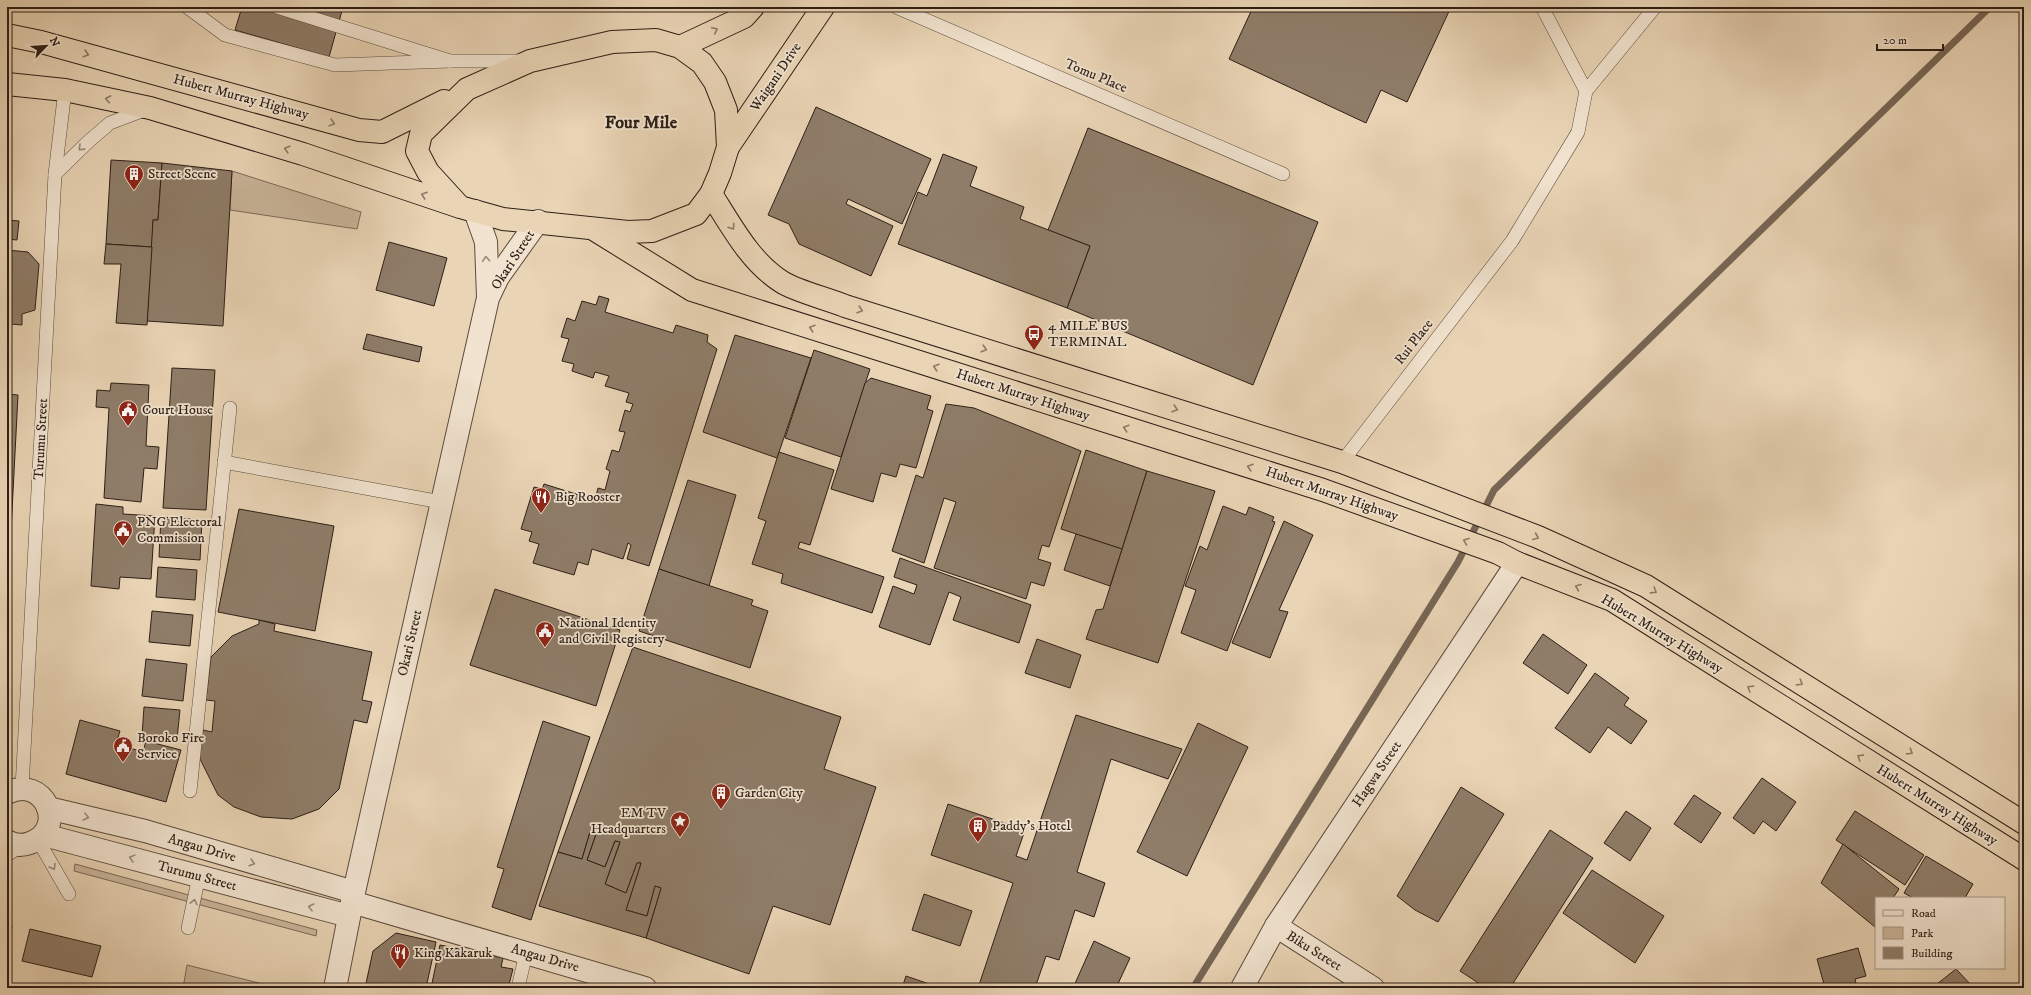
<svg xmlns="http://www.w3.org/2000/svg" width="2031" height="995" font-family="'IM FELL DW Pica',serif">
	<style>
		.green { fill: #c9b59a; stroke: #7b6a58 }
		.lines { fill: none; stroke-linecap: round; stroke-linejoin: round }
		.stream { stroke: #765; stroke-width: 7 }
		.building { fill: #8f7d69; stroke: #2d1f16 }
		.service-casing { stroke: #5c4c3e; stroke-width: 14 }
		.minor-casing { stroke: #5c4c3e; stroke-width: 24 }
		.tertiary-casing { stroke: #5c4c3e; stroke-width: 24 }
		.trunk-casing { stroke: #2d1f16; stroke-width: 24 }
		.service { stroke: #f1e3cf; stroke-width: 13 }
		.minor { stroke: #f1e3cf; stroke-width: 22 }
		.tertiary { stroke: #f1e3cf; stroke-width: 22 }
		.trunk { stroke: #e9d4b5; stroke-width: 22 }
		.oneway { stroke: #8b7a66 }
		.oneway2 { stroke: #998b7c }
		.labels { text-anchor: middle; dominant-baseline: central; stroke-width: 3.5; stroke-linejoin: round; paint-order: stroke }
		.street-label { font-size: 14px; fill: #2d1f16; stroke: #f1e3cf }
		.poi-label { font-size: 14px; fill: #2d1f16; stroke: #f1e3cf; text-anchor: start }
		.district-label { font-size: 18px; font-weight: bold; fill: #2d1f16; stroke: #f1e3cf }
	</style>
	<rect width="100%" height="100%" fill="#e9d4b5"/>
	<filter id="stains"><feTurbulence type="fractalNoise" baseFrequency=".005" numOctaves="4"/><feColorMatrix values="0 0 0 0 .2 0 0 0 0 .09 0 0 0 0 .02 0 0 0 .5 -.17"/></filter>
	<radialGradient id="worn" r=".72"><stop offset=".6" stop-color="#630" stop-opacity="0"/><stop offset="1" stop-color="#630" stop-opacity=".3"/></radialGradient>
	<g class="green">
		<polygon points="232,171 361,212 357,229 230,210"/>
		<polygon points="75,864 317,930 316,936 74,871"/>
		<polygon points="187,965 263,984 262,988 183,988"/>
	</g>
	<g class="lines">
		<polyline class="stream" points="1193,988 1458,562 1494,490 1990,7"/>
	</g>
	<g class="building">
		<polygon points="242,7 343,7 329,57 235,30"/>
		<polygon points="1253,7 1451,7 1407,102 1381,90 1366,123 1229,59"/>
		<polygon points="816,107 931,159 902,224 848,199 846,204 893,226 871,276 799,244 789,224 768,215"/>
		<polygon points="1088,128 1318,222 1253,385 1067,308 1090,246 1048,230"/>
		<polygon points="943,154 977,167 970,186 1024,207 1020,219 1090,246 1067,308 898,244 918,192 927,196"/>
		<polygon points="111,160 162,163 158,220 153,220 152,247 106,244"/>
		<polygon points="162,163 232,171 223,326 147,321 153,220 158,220"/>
		<polygon points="7,220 19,221 17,240 7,239"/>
		<polygon points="389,242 447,258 434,306 376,290"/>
		<polygon points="106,244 152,247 147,325 116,323 121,264 104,264"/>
		<polygon points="7,250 28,252 39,264 35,310 22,314 22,325 11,324 7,381"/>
		<polygon points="599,296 609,299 605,312 673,333 676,325 708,335 707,342 717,349 649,566 627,559 631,545 628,543 623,559 592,549 588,565 578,562 574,575 533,563 539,544 529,541 532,532 521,529 534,487 542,489 544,484 595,500 598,488 605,490 610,471 606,469 612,450 619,452 625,432 619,431 625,410 630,412 633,404 626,402 629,393 605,386 609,376 595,372 593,378 572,371 574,364 562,361 569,339 561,337 567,318 575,321 582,301 596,305"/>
		<polygon points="367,334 422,347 419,362 363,349"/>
		<polygon points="735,335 811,358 777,458 703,432"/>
		<polygon points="814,350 870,369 841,457 785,438"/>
		<polygon points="172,368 215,370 206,510 163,508"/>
		<polygon points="871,378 931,396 927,409 933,411 916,468 900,464 896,477 881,473 873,502 831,489 865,383"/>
		<polygon points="111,383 149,385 146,446 159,447 157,469 144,468 141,502 104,498 109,408 96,407 97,390 110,391"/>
		<polygon points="7,394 18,395 11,531 7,531"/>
		<polygon points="946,404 974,408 1081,451 1049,547 1042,545 1038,559 1051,563 1044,586 1031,582 1026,599 934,568 956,502 944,498 924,563 892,551 916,475 923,478"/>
		<polygon points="1086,450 1147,471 1122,549 1061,529"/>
		<polygon points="779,452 834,470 810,545 800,542 798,548 884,577 872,613 781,583 783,574 752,564 766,521 758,518"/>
		<polygon points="1147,471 1215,491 1158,663 1086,639 1096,610 1103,609"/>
		<polygon points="688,480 736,495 709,586 659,569"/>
		<polygon points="96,504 123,507 123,514 155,516 151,579 120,577 119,589 91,586"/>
		<polygon points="1223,506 1246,515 1249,507 1274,517 1272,521 1275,522 1227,651 1181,633 1196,590 1185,586 1200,546 1207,550"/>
		<polygon points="239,509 334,526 315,631 218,612"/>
		<polygon points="161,517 202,520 200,560 159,557"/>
		<polygon points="1284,521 1313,535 1279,610 1288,612 1270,658 1232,643"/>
		<polygon points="7,531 11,531 7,581"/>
		<polygon points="1076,534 1122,549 1110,586 1064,570"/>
		<polygon points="900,558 1031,605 1019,643 953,620 961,597 949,592 930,645 879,627 893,586 914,594 917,585 894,577"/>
		<polygon points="158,567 197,570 195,600 156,597"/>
		<polygon points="659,569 753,600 751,605 768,611 750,668 639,631"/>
		<polygon points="495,589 620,630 596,706 470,665"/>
		<polygon points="152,611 193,615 190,646 149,642"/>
		<polygon points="259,620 275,624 274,631 372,652 362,700 372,702 367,723 354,720 339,789 319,809 292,819 261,817 234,807 218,795 199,757 203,730 212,732 215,701 206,700 211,657 232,636 259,624"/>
		<polygon points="1543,634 1587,665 1568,694 1523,663"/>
		<polygon points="1037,639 1081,655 1070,688 1025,673"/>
		<polygon points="633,647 841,717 824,769 876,787 830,925 773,906 749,974 646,938 661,888 655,886 647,916 626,910 641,863 637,863 626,893 605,884 620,842 615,841 605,867 587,860 596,834 590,832 582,859 558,852"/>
		<polygon points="146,659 187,664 183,701 142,696"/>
		<polygon points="1595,673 1629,698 1624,705 1647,721 1631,744 1608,727 1590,753 1555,728"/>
		<polygon points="144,707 180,710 177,739 142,736"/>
		<polygon points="1076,715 1182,749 1168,779 1111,759 1077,872 1105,883 1094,917 1075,910 1059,960 1046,956 1035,988 978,988 1013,883 931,855 948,804 1025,830 1016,856 1027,860"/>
		<polygon points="80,720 120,731 116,744 143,752 146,741 181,750 166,802 66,774"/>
		<polygon points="543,721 590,737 531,920 492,907 504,869 497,867"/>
		<polygon points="1198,723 1248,747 1187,876 1137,852"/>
		<polygon points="1762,778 1796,802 1776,831 1763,821 1754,834 1733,818"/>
		<polygon points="1461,787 1504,814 1438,922 1415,910 1397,896"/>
		<polygon points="1694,795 1721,813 1701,843 1674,824"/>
		<polygon points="1626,811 1651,828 1630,861 1604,843"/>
		<polygon points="1855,811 1924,855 1905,885 1836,840"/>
		<polygon points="1550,830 1593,858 1510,988 1486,988 1460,971"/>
		<polygon points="590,832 596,834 587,860 605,867 615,841 620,842 605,884 626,893 637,863 641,863 626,910 647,916 655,886 661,888 646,938 539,906 558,852 582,859"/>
		<polygon points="1843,844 1899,889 1893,898 1876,898 1875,927 1821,883"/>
		<polygon points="1926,856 1973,884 1965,898 1913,898 1904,893"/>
		<polygon points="1592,870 1664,916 1635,963 1563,913"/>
		<polygon points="924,894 972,911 960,946 912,930"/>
		<polygon points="7,925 12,926 7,966"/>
		<polygon points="30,929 101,946 92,977 22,961"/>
		<polygon points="396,933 436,942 426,988 365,988 373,951"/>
		<polygon points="1094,941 1130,958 1116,988 1073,988"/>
		<polygon points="440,945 503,958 501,967 513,969 508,988 431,988"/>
		<polygon points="1858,948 1866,976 1855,979 1857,988 1825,988 1817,959"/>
		<polygon points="1956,969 1974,988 1932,988"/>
		<polygon points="906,976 941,988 902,988"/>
	</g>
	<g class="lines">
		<g class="service-casing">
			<g id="service">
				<polyline points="187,7 225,35 335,65 450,61"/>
				<polyline points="277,7 450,61 521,61"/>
				<polyline points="896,7 1283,174"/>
				<polyline points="1542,7 1586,91 1655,7"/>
				<polyline points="55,174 89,141 110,123 147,109"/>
				<polyline points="224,462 441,502"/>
				<polyline points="1342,462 1512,241 1578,132 1586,91"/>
				<polyline points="22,788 55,174 65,90"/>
				<polyline points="190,791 230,408"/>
				<polyline points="7,855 21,846 38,840 69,894"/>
				<polyline points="188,928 199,876"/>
				<polyline points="518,988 526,953"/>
			</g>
		</g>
		<g class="minor-casing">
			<g id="minor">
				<polyline points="475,211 486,242 488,297"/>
				<path d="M7,793C44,774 69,829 30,843C22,846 15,846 7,841"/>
				<polyline points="48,808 145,831 354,892"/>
				<polyline points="44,835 349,916"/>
				<polyline points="352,902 645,988"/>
				<polyline points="1276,926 1373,988"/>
				<polyline points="335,988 354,892 488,298 498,277 538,221"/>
			</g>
		</g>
		<g class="tertiary-casing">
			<polyline id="tertiary" points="1242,988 1276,926 1517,563"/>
		</g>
		<g class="trunk-casing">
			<g id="trunk">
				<polyline points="7,35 41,42 359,130 382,132 444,101"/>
				<polyline points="680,47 744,17 753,7"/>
				<polyline points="7,84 65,90 150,108 303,154 460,207 503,219 628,232 652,231 696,214 711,194 720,173 728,147 726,110 715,82 702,63 680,47 656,40 612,42 530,61 467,89 421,134 417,151 428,172 460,207"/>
				<polyline points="728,147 823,7"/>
				<path d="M711,194C731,225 750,262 782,282C796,291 828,299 845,306L1342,462L1538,537L1646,586L2024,823"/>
				<polyline points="595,230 692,290 1323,490 1498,553 1517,563 1612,600 2024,859"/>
			</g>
		</g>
		<use href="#service" class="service"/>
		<use href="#minor" class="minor"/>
		<use href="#tertiary" class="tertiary"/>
		<use href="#trunk" class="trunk"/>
	</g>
	<defs><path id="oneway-chevron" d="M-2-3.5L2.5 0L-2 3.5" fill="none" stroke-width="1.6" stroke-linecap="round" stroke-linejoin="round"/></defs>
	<g class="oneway">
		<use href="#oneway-chevron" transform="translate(715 30) rotate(-25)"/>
		<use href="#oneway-chevron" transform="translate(86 54) rotate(15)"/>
		<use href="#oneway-chevron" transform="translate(108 99) rotate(-169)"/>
		<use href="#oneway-chevron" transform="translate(332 123) rotate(15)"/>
		<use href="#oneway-chevron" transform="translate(287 149) rotate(-163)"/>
		<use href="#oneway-chevron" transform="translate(424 195) rotate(-161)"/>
		<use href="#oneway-chevron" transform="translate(732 227) rotate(56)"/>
		<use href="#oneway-chevron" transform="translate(860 310) rotate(17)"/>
		<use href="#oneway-chevron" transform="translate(812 328) rotate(-162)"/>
		<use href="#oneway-chevron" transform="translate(984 349) rotate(17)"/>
		<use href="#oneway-chevron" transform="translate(936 367) rotate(-162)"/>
		<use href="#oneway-chevron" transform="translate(1175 409) rotate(17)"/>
		<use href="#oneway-chevron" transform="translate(1126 428) rotate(-162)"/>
		<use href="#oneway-chevron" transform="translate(1250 467) rotate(-162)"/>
		<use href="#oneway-chevron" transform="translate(1536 537) rotate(23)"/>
		<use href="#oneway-chevron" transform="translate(1466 541) rotate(-159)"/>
		<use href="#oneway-chevron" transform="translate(1578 587) rotate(-158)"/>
		<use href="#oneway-chevron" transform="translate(1654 591) rotate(32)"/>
		<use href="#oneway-chevron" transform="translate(1800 683) rotate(32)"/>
		<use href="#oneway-chevron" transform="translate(1750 688) rotate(-148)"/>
		<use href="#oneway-chevron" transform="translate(1910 752) rotate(32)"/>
		<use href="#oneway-chevron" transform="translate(1860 757) rotate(-148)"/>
	</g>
	<g class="oneway2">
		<use href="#oneway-chevron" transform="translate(81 148) rotate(136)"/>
		<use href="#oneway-chevron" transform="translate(486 259) rotate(-93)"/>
		<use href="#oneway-chevron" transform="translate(86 817) rotate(14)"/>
		<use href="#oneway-chevron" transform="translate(132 858) rotate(-165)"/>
		<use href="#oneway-chevron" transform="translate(252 863) rotate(16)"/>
		<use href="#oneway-chevron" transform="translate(53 867) rotate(60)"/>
		<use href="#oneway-chevron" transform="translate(194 902) rotate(-77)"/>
		<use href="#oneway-chevron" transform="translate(311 907) rotate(-166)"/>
	</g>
	<defs>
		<g id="building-pin" transform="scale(1)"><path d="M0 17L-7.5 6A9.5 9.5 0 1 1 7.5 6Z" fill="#8f2418" stroke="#f1e3cf"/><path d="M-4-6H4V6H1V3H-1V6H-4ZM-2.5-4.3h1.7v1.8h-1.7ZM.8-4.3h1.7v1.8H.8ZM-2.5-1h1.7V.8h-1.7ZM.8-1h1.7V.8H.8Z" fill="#fff"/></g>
		<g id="bus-pin" transform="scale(1)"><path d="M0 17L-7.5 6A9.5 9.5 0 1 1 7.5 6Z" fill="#8f2418" stroke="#f1e3cf"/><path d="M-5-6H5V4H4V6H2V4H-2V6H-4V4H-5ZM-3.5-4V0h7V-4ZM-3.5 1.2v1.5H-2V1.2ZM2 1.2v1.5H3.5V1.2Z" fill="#fff"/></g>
		<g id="civic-pin" transform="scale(1)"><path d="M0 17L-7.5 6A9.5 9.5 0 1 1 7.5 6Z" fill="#8f2418" stroke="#f1e3cf"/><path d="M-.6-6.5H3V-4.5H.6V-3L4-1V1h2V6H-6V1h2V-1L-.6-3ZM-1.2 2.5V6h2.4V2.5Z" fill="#fff"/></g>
		<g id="restaurant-pin" transform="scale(1)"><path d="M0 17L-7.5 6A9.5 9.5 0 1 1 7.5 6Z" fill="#8f2418" stroke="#f1e3cf"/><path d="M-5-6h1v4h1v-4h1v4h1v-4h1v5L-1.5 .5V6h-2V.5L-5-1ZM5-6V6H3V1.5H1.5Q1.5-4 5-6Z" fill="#fff"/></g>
		<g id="sight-pin" transform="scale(1)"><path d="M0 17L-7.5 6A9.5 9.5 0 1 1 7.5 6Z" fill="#8f2418" stroke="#f1e3cf"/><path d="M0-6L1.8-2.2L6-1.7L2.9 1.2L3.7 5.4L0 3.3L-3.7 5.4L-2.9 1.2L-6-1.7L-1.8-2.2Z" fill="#fff"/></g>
	</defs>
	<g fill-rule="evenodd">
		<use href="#building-pin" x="134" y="174"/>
		<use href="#bus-pin" x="1034" y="334"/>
		<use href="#civic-pin" x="128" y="410"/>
		<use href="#restaurant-pin" x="541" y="497"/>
		<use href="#civic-pin" x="123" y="530"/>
		<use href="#civic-pin" x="545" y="631"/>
		<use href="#civic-pin" x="123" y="746"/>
		<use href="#building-pin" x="721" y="793"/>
		<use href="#sight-pin" x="680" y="821"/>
		<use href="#building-pin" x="978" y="826"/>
		<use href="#restaurant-pin" x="400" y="953"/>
	</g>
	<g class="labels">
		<g class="street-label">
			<text transform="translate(1096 76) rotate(23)">Tomu Place</text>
			<text transform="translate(776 77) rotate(-56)">Waigani Drive</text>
			<text transform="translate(241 97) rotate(15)">Hubert Murray Highway</text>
			<text transform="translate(513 260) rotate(-57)">Okari Street</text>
			<text transform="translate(1414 342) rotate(-52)">Rui Place</text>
			<text transform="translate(1023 395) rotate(18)">Hubert Murray Highway</text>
			<text transform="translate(41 439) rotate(-87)">Turumu Street</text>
			<text transform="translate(1332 494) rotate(19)">Hubert Murray Highway</text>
			<text transform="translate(1662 634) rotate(31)">Hubert Murray Highway</text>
			<text transform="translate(410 643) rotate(-77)">Okari Street</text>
			<text transform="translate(1377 774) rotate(-56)">Hagwa Street</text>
			<text transform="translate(1937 805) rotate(32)">Hubert Murray Highway</text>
			<text transform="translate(202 848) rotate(16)">Angau Drive</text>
			<text transform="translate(197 876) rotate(15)">Turumu Street</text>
			<text transform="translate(1314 951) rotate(32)">Biku Street</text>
			<text transform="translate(545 958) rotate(16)">Angau Drive</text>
		</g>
		<g class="poi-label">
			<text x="148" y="174">Street Scene</text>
			<text x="1048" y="326">4 MILE BUS<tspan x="1048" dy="16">TERMINAL</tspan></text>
			<text x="142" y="410">Court House</text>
			<text x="555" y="497">Big Rooster</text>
			<text x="137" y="522">PNG Electoral<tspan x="137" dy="16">Commission</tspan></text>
			<text x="559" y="623">National Identity<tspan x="559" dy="16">and Civil Registery</tspan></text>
			<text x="137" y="738">Boroko Fire<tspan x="137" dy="16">Service</tspan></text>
			<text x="735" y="793">Garden City</text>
			<text x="666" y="813" text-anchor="end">EM TV<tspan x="666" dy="16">Headquarters</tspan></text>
			<text x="992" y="826">Paddy's Hotel</text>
			<text x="414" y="953">King Kakaruk</text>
		</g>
		<g class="district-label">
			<text x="641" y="123">Four Mile</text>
		</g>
	</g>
	<rect width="2031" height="995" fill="none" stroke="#e9d4b5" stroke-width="24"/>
	<rect x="8" y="8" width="2015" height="979" fill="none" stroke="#2d1f16" stroke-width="2"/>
	<rect x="12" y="12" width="2007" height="971" fill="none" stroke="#2d1f16"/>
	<rect x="1875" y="897" width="130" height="72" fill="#f1e3cf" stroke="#a39585"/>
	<rect x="1883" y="910" width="20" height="6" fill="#f1e3cf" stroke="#a39585"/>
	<text x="1911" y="917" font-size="12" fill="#2d1f16">Road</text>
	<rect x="1883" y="927" width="20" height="12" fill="#c9b59a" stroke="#a39585"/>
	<text x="1911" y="937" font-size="12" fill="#2d1f16">Park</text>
	<rect x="1883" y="947" width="20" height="12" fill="#8f7d69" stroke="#a39585"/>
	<text x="1911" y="957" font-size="12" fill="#2d1f16">Building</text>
	<g transform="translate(46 46) rotate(65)" stroke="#f1e3cf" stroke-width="3" paint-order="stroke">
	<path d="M0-3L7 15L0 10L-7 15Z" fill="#2d1f16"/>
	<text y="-6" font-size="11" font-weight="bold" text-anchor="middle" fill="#2d1f16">N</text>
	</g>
	<path d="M1877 44v6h66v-6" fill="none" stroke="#2d1f16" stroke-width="2"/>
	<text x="1883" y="44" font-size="12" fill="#2d1f16" stroke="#f1e3cf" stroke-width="3" paint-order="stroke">20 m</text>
	<rect width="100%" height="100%" filter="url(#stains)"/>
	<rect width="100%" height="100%" fill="url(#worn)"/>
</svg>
